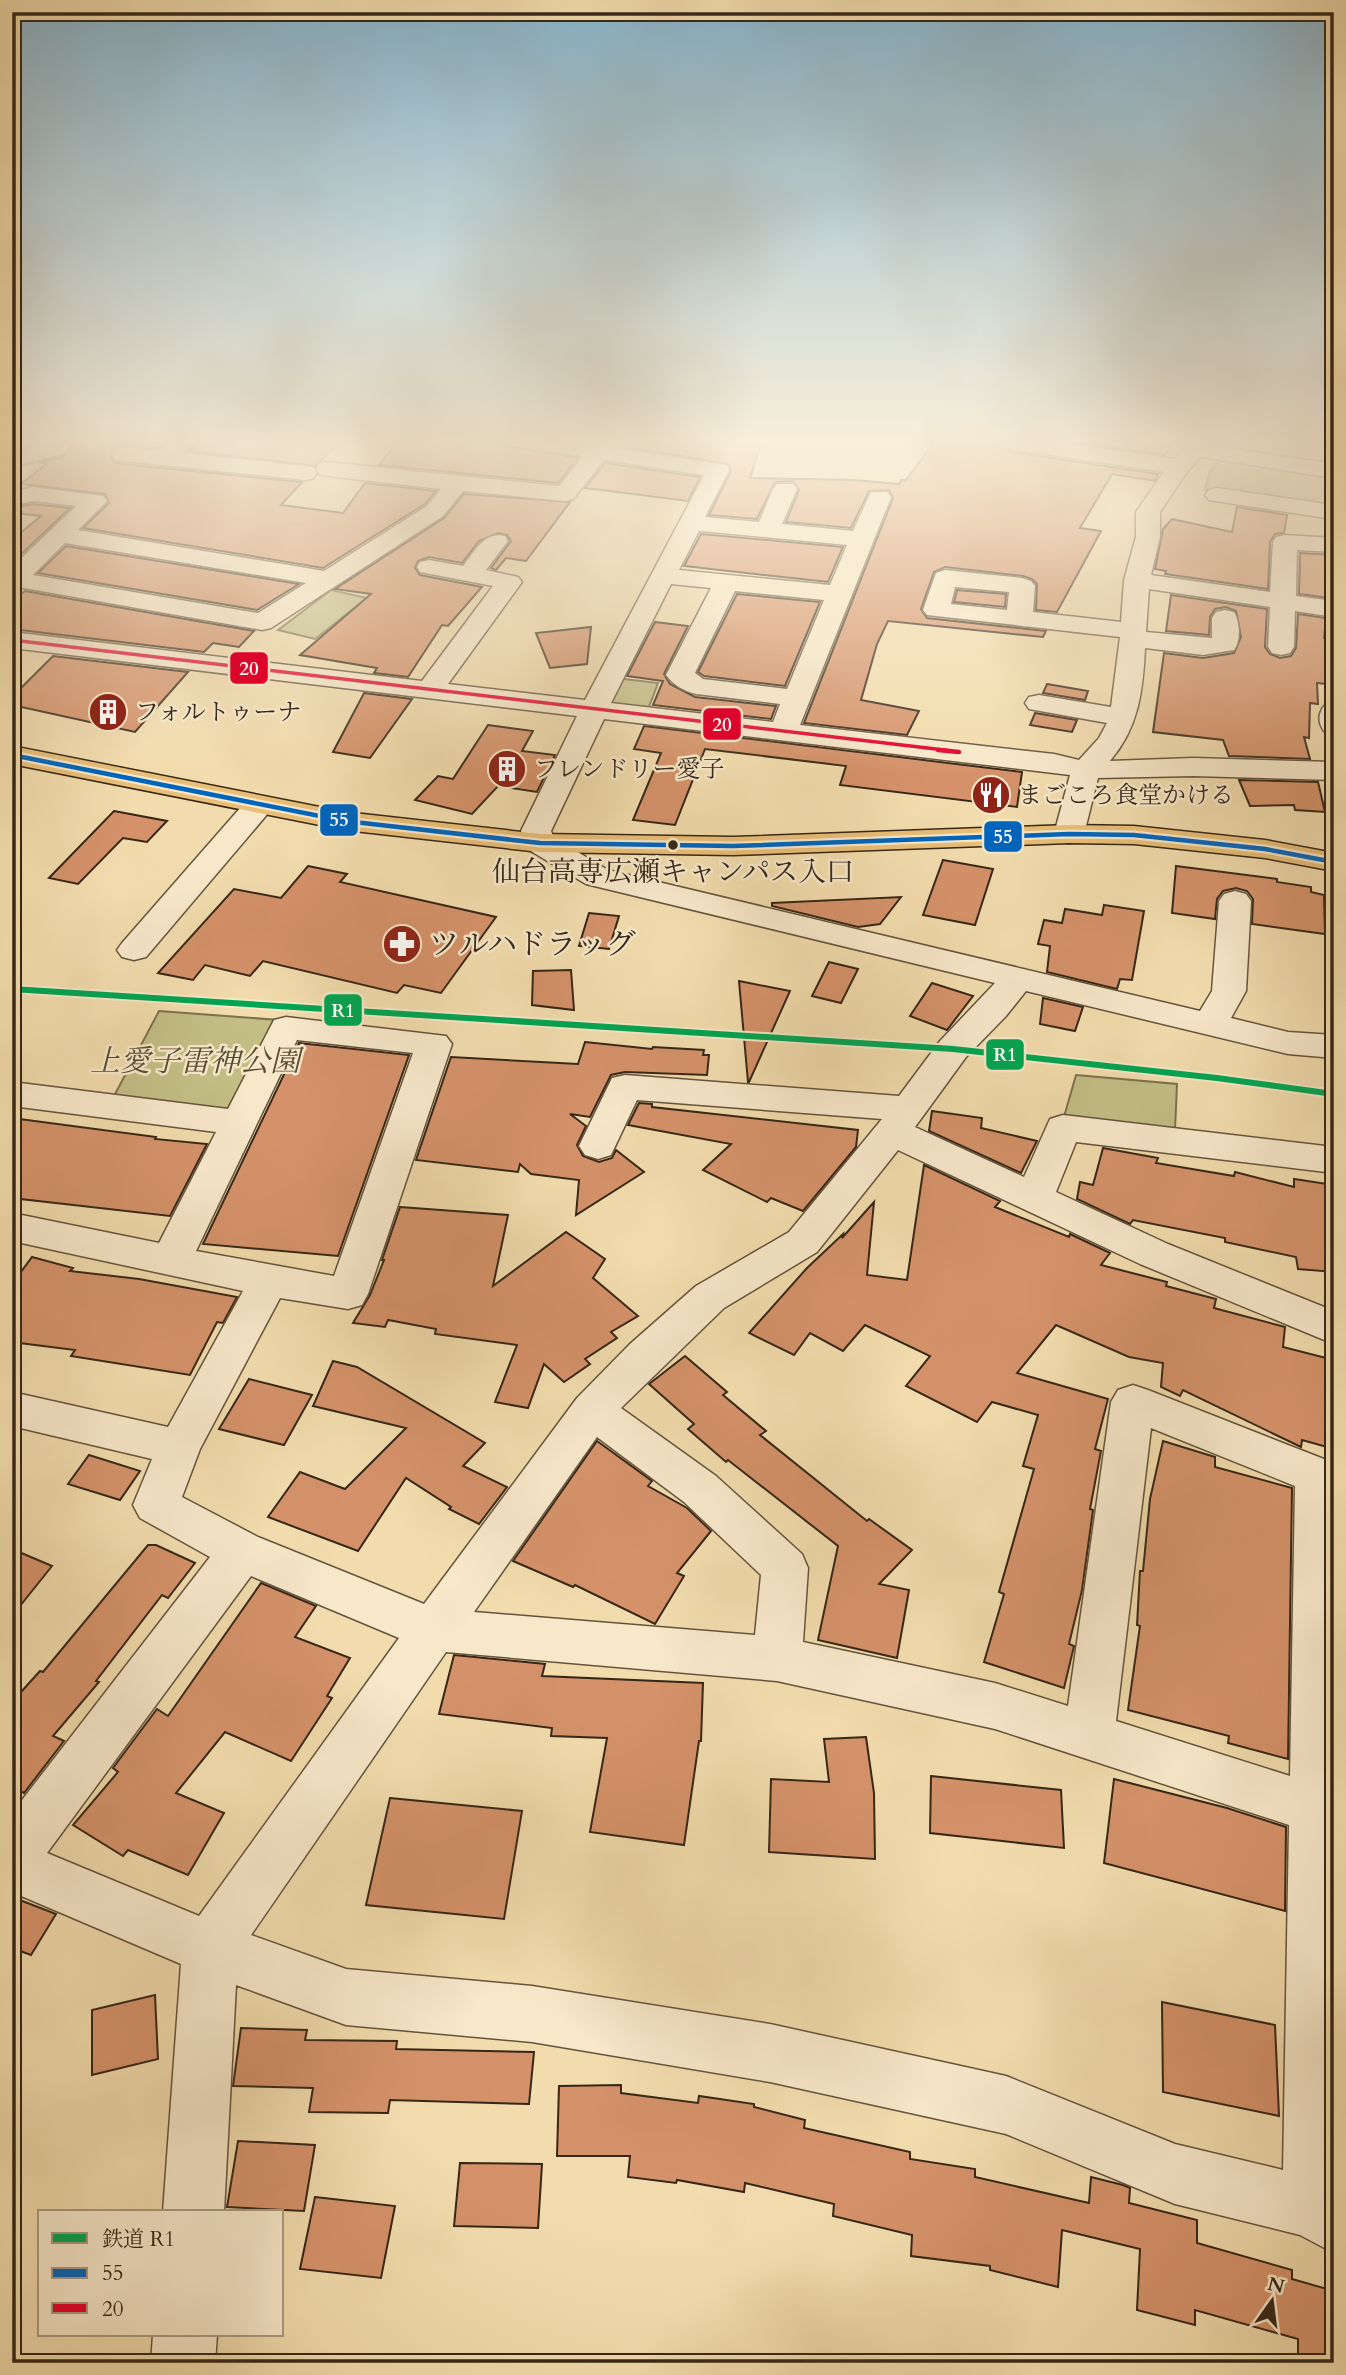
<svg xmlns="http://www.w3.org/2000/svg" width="1346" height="2375" font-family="Cardo,'Noto Serif JP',serif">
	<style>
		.green { fill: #c2be85; stroke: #7c724e; stroke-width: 2 }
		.building { fill: #d5926a; stroke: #362718; stroke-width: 2 }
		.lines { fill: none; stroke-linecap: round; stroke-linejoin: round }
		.minor-casing { stroke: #65543d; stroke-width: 3 }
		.highway-casing { stroke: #362718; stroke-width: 3 }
		.minor { fill: #f7e8ca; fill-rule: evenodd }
		.highway { fill: #e9be76; fill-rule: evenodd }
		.bus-1-casing { stroke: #f7e8ca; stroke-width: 9 }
		.bus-2-far1-casing { stroke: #f7e8ca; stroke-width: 7 }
		.bus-2-casing { stroke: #f7e8ca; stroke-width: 9 }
		.bus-1 { stroke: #0065bd; stroke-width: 4.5 }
		.bus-2-far1 { stroke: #e4002b; stroke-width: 3.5 }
		.bus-2 { stroke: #e4002b; stroke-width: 4.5 }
		.rail-1-casing { stroke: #f7e8ca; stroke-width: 10 }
		.rail-1 { stroke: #00a651; stroke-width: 6 }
		.bus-dot { fill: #362718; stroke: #f7e8ca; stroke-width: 2.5 }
		.labels { text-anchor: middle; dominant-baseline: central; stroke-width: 5; stroke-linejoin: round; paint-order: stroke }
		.far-poi-label { font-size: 24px; fill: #362718; stroke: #f7e8ca; text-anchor: start }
		.bus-label { font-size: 28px; fill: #362718; stroke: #f7e8ca }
		.poi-label { font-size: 30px; fill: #362718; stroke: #f7e8ca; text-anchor: start }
		.park-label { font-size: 30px; font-style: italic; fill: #594d33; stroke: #f7e8ca }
		.line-badge { stroke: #f7e8ca; stroke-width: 2.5 }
		.badge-label { font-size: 19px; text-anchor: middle; font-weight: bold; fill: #fff }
	</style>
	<rect width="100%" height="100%" fill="#f2dcad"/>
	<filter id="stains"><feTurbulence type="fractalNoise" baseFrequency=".00286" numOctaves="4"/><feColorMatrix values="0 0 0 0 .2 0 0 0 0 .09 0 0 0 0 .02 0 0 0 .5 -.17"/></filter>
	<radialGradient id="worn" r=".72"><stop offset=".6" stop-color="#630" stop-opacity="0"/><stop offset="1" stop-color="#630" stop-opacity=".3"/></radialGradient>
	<g class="green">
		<polygon points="1223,458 1334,474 1334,508 1205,490 1210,470"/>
		<polygon points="331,590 367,598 315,639 278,630"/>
		<polygon points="616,678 658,683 647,712 602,707"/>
		<polygon points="159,1011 279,1020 237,1110 223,1114 114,1096"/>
		<polygon points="1076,1075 1177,1084 1175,1130 1064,1117"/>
	</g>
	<g class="building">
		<polygon points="77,442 166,442 158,448 122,444 113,448 110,455 114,462 123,464 302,482 281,505 343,513 365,483 436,491 425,504 323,568 83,528 109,503 105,494 21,484 46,464 40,462 63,457"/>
		<polygon points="197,442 340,442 315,466 189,451"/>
		<polygon points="397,442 498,442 496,444 578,458 558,483 379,465"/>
		<polygon points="638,442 761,442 750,478 853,480 900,484 901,480 906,480 934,442 999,442 1003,448 1012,452 1158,474 1155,481 1112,474 1080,528 1101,531 1057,612 1036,610 1037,584 1032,579 1023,576 945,567 934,572 921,609 927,618 1046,631 1043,637 888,621 877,644 861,700 919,711 907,735 804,723 893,498 889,490 869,491 851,528 786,522 799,490 793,481 775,482 757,519 709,515 731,471 728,464 633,448"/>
		<polygon points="1073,442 1145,442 1170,445 1166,455"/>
		<polygon points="605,463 700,477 688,501 585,488"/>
		<polygon points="464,494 570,502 526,561 506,558 496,570 491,568 511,541 507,535 498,533 479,541 462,563 429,557 418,561 415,568 420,575 482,587 448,626 442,625 408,677 374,673 377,668 300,655 371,594 335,589 444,518"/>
		<polygon points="33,504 70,508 12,563 12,540 41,516 14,513 22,506"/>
		<polygon points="1237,507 1287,515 1284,533 1275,534 1270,542 1268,589 1165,574 1166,571 1155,569 1163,529 1172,519 1232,532"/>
		<polygon points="701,534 843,547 828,582 684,566"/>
		<polygon points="66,546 299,584 257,610 38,573"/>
		<polygon points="1300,553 1333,555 1329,598 1299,594"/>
		<polygon points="957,590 1006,594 1005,607 954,602"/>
		<polygon points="25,591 254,631 239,647 213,643 204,652 12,629 12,601"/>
		<polygon points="737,594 820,602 785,686 704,676 698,672"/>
		<polygon points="1171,595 1267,609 1265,647 1270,654 1280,658 1291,656 1296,648 1298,614 1326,618 1324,638 1329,638 1327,655 1334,656 1334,685 1317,683 1318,704 1310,703 1309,738 1304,737 1310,759 1229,756 1223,740 1153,732 1164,653 1203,658 1234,653 1241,637 1236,611 1226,607 1215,609 1210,617 1209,635 1166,631"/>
		<polygon points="655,622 688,626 664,674 670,684 695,697 776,706 771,719 653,705 663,681 627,676"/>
		<polygon points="591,627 587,664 550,668 536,633"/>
		<polygon points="53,656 188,672 135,732 12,705 12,697"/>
		<polygon points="1047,684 1088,691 1085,700 1043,693"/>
		<polygon points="364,693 412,699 370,758 333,752"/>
		<polygon points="1035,713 1077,720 1072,732 1030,725"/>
		<polygon points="488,725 533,731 522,751 555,755 537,792 498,786 472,814 415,800 438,776 453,779"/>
		<polygon points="644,726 1022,772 1017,807 840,785 846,766 705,749 675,825 633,820 661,753 634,749"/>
		<polygon points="1239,780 1318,782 1325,812 1295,810 1294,805 1250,806"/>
		<polygon points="114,811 167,821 147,842 123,838 78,884 49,878"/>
		<polygon points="943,860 993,869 975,925 923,915"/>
		<polygon points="308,866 347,874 340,882 496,917 441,993 404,985 397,993 263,961 250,976 205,965 193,980 158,973 234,889 281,898"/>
		<polygon points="1176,866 1277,879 1277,882 1311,887 1311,892 1324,895 1325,934 1252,924 1253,899 1247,891 1236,888 1223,891 1217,899 1215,919 1172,913"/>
		<polygon points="901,897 880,924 858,927 772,906 772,903"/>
		<polygon points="1104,905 1144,911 1132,980 1120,979 1117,989 1047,972 1050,946 1038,944 1044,920 1062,923 1065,909 1102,915"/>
		<polygon points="589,913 619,916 609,949 579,946"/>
		<polygon points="829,962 858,969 841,1003 812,996"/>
		<polygon points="571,970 574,1010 532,1005 533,971"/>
		<polygon points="739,981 790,991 749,1082 748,1082"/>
		<polygon points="932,983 973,996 947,1030 910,1016"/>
		<polygon points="1043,998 1083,1007 1075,1031 1040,1024"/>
		<polygon points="585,1042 652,1049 653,1047 704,1050 703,1055 709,1055 707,1075 625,1072 611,1075 590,1117 570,1114 586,1126 577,1145 583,1156 599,1162 612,1158 616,1150 644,1172 576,1215 579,1180 531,1174 520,1164 518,1172 416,1160 451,1057 578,1064"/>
		<polygon points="299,1043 409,1055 338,1256 203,1244"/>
		<polygon points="639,1103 652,1104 652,1107 858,1130 856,1147 803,1211 771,1198 767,1202 703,1170 731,1144 628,1125"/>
		<polygon points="932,1111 982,1118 981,1128 1037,1141 1021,1173 929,1131"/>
		<polygon points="12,1118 156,1137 155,1139 207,1144 170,1216 12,1198"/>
		<polygon points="1103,1148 1158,1158 1156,1163 1234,1176 1235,1172 1294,1187 1294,1179 1334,1185 1334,1272 1298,1269 1296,1257 1225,1242 1225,1238 1133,1220 1130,1224 1077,1199 1080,1182 1093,1185"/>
		<polygon points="924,1165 1000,1201 995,1207 1069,1237 1070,1234 1110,1253 1101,1265 1167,1282 1166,1286 1216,1299 1214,1308 1285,1327 1283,1347 1334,1360 1334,1449 1302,1440 1301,1447 1183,1390 1180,1396 1161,1387 1163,1363 1129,1357 1056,1325 1017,1373 1108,1399 1095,1449 1101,1451 1090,1509 1093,1510 1082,1590 1069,1644 1074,1646 1064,1688 984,1662 1004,1594 999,1592 1034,1469 1023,1466 1038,1415 992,1402 977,1422 906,1386 930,1356 865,1325 843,1351 810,1333 794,1355 749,1333 807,1268 843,1234 842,1238 874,1202 867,1275 907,1280"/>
		<polygon points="400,1207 508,1215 493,1286 566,1232 605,1259 593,1278 638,1316 611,1332 617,1338 585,1359 590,1364 564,1382 544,1364 528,1408 495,1402 517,1345 435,1334 436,1329 388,1320 385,1327 353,1323 370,1295 384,1260 382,1260"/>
		<polygon points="32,1257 73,1268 70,1271 139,1279 237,1297 223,1323 217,1322 190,1375 71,1356 75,1350 12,1342 12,1284"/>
		<polygon points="685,1356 727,1392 723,1395 766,1431 760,1435 867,1521 869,1519 912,1550 879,1584 909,1590 897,1658 818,1640 838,1546 728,1460 726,1462 688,1429 694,1424 649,1384"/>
		<polygon points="333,1361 357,1367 485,1443 463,1466 507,1487 479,1524 449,1509 451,1507 406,1478 358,1551 268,1517 300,1472 345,1489 406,1428 313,1406"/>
		<polygon points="249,1379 312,1395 284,1445 219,1429"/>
		<polygon points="597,1441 652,1481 648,1486 687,1508 711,1531 677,1573 684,1576 655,1624 575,1585 573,1587 513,1561"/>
		<polygon points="1163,1441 1215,1457 1215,1467 1292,1488 1288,1759 1228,1743 1229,1736 1128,1710 1140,1626 1137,1625 1140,1571 1143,1571 1150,1499"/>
		<polygon points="89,1455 140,1471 120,1500 68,1484"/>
		<polygon points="148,1545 156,1545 195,1563 168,1598 162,1595 96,1681 99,1682 53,1736 64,1741 24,1793 12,1787 12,1702 40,1671 43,1672"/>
		<polygon points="12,1549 52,1566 12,1616"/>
		<polygon points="261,1583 316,1606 295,1637 350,1658 327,1696 332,1698 291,1761 225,1732 176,1793 224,1813 188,1875 128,1850 123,1856 73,1825 118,1772 113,1768 157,1709 168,1716"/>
		<polygon points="454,1655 545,1664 542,1676 703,1683 701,1741 699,1741 684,1845 590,1832 607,1738 551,1736 552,1728 439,1714"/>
		<polygon points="866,1737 874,1793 875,1859 769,1852 771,1779 829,1782 824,1739"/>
		<polygon points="931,1776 1061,1790 1064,1848 930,1833"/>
		<polygon points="1114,1779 1227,1808 1286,1827 1285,1911 1104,1863"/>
		<polygon points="390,1798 522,1811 504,1919 366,1905"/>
		<polygon points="12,1897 56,1914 31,1955 12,1948"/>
		<polygon points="155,1995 158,2059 92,2075 92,2010"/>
		<polygon points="1162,2002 1275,2025 1279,2116 1163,2092"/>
		<polygon points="241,2028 307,2030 305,2040 397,2041 396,2049 534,2052 529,2104 390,2100 388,2113 309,2112 313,2088 233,2086"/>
		<polygon points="621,2085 621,2093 698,2103 699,2096 754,2104 754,2107 805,2120 804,2128 910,2152 910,2159 975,2169 975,2177 1089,2203 1091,2177 1123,2185 1130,2188 1129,2203 1197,2220 1197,2243 1292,2270 1292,2279 1334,2291 1334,2363 1298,2363 1298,2339 1195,2310 1195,2325 1137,2310 1140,2249 1062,2230 1058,2287 990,2270 990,2266 911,2256 912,2235 833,2216 834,2204 745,2183 744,2192 677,2180 676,2183 628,2177 630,2156 557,2156 559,2086"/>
		<polygon points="238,2141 315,2145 304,2211 227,2207"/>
		<polygon points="460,2163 542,2164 538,2228 454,2226"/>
		<polygon points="315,2197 395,2206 381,2278 300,2269"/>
	</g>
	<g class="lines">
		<g class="minor-casing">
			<g id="minor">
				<polygon points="49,442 74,442 62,454 12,467 12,453"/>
				<polygon points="170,442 194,442 183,453 306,466 314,468 317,473 314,478 306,480 123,461 115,459 112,454 115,449 123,447 159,451"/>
				<path d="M521,442L593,444L595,442H617L613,448L726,465L729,470L705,517L759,522L773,489L777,484H793L797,489L782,524L853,531L871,492H887L891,497L800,725L1054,754L1079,760L1099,738L1107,723L1029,709L1025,703L1029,697L1039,695L1111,707L1120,637L927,615L923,610L936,573L945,570L1022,578L1031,581L1035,586L1033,612L1121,622L1124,580L1136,537V512L1164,472L1013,449L1005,447L1002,442H1056L1174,459L1192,442H1215L1212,446L1334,464V478L1201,457L1187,472L1160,512V537L1151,575L1270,592L1273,542L1276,537L1285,535L1334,538V552L1297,550L1296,596L1334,601V617L1295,611L1294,647L1290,653L1281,655L1272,653L1268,647L1270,607L1149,589L1146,632L1212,638V618L1216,612L1225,610L1234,612C1240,622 1241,641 1234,650L1203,655L1145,648C1143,690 1139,727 1110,761L1193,758L1334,762V780L1193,776L1098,778L1084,834L1080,841L1069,843L1058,841L1054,834L1070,775L604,719L551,831L554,838L608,870L1200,1011L1212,991L1219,901L1224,894L1235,891L1246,894L1251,901L1246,991L1231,1018L1288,1032L1334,1035V1058L1288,1054L1026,991L1006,1016L966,1057L915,1127L1024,1177L1050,1119L1063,1115L1334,1147V1173L1076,1142L1056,1192L1168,1244L1334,1311V1344L1140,1264L898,1150L817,1252L724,1308L621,1408L716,1476L802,1554L808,1568L803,1642L995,1683L1068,1706L1111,1402L1118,1390L1133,1385L1148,1390L1334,1463V2253L1300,2235L1175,2204L1006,2134L770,2082L532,2042L346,2025L236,1985L224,2212H163L181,1964L12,1892V1813L210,1557L140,1518L133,1505L152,1459L12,1426V1392L168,1427L243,1291L12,1241V1213L159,1243L216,1132L12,1106V1082L228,1109L274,1020L286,1017L446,1036L452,1044L368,1294L362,1305L348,1309L280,1298L200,1449L182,1497L258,1537L424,1604L577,1398L630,1344L696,1286L789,1232L882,1119L637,1100L611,1155L598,1159L585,1155L579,1146L612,1078L625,1075L899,1096L940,1041L995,983L586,884L529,850L521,831L577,716L12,648V632L422,681L493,586L420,572L417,567L420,562L429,560L463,566C475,551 484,531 505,536L508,541L486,570L518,577L522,582L448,684L585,700L704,475L604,460L573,499L565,501L463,491L443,516L271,628L262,630L18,587L12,588V567L76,506L33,501L12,506V492L33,487L103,496L107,501L78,530L324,571L427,506L441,489L327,476L319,474L316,469L319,464L327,462L559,486L583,456L532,449L524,447ZM699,531H701L847,545L830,585L679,570ZM65,543L306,583L258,613L33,575ZM671,584L711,588L666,675C673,685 684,691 696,694L780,704L773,722L611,703ZM955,587L1009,592L1007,610L951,604ZM735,591L824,600L787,689L703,679L695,673ZM297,1040L413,1053L334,1276L196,1251ZM1151,1428L1295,1486L1290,1776L1116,1721ZM597,1437L684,1502L761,1575L755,1635L474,1612ZM251,1576L399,1638L199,1916L47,1853ZM446,1652L777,1681L995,1729L1289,1825L1283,2170L1175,2144L1006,2076L770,2024L532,1986L346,1969L251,1935Z"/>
				<polygon points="1217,488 1326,504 1334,506 1334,516 1326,518 1209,500 1205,495 1209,490"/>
				<path d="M1334,704V733L1324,731C1318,723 1318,714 1324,706Z"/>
				<polygon points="259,796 270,799 274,805 270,811 146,957 134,960 122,957 117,950 122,943 248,799"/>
				<polygon points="153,2335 217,2335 215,2363 151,2363"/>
			</g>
		</g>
		<g class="highway-casing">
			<polygon id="highway" points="12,746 345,812 540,834 733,837 1069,825 1134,826 1265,840 1334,853 1334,871 1265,858 1134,844 1069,843 733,855 540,852 345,830 12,764"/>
		</g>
		<use href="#minor" class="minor"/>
		<use href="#highway" class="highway"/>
		<g class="bus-1-casing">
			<polyline id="bus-1" points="12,755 345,821 540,843 733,846 1069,834 1134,835 1265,849 1334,862"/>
		</g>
		<g class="bus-2-far1-casing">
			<polyline id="bus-2-far1" points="12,640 953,751"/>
		</g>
		<g class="bus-2-casing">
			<polyline id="bus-2" points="938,750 959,752"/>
		</g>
		<use href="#bus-1" class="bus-1"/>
		<use href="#bus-2-far1" class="bus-2-far1"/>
		<use href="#bus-2" class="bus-2"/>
		<g class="rail-1-casing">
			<polyline id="rail-1" points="12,989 953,1049 1217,1078 1334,1094"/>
		</g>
		<use href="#rail-1" class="rail-1"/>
	</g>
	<linearGradient id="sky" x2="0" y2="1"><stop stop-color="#89b7d0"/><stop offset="0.57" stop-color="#f9efda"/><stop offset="1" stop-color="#f9efda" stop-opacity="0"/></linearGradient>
	<rect width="1346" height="774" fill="url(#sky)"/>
	<defs>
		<g id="building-disc" transform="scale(2.0125)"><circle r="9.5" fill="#8f2418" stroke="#f7e8ca"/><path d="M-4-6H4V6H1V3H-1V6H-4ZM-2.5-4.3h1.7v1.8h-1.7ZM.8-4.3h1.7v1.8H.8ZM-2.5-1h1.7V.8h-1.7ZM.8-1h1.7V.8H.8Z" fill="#fff"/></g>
		<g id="restaurant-disc" transform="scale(2.0125)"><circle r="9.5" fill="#8f2418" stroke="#f7e8ca"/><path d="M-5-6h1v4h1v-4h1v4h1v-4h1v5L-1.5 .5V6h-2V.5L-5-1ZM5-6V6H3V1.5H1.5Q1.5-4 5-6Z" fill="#fff"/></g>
		<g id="pharmacy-disc" transform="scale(2.0125)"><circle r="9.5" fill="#8f2418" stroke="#f7e8ca"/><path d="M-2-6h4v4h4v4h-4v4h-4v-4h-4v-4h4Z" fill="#fff"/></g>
	</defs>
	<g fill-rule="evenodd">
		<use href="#building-disc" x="108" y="712"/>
		<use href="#building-disc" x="507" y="769"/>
		<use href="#restaurant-disc" x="991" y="795"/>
		<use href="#pharmacy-disc" x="402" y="944"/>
	</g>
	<circle class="bus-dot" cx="673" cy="845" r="6"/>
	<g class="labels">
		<g class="far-poi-label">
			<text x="135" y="712">フォルトゥーナ</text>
			<text x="534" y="769">フレンドリー愛子</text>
			<text x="1018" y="795">まごころ食堂かける</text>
		</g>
		<g class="bus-label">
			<text x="673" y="872">仙台高専広瀬キャンパス入口</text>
		</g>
		<g class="poi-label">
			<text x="429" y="944">ツルハドラッグ</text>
		</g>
		<g class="park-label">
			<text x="195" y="1061">上愛子雷神公園</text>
		</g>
	</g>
	<g class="line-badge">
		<rect x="229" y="651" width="40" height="34" rx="7" fill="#e4002b"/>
		<rect x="702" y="707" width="40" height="34" rx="7" fill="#e4002b"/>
		<rect x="319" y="803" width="40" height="34" rx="7" fill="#0065bd"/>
		<rect x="983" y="820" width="40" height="33" rx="7" fill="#0065bd"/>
		<rect x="323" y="993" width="40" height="34" rx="7" fill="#00a651"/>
		<rect x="985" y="1038" width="40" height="33" rx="7" fill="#00a651"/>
	</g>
	<g class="badge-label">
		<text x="249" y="675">20</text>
		<text x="722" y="731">20</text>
		<text x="339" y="826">55</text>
		<text x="1003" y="843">55</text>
		<text x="343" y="1017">R1</text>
		<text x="1005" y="1061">R1</text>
	</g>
	<rect width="1346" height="2375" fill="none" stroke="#f2dcad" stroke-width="42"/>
	<rect x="14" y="14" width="1318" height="2347" fill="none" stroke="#362718" stroke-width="3.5"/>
	<rect x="21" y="21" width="1304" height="2333" fill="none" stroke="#362718" stroke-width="2"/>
	<rect x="38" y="2210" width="245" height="126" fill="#f7e8ca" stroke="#aa9b83" stroke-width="2"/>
	<rect x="52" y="2233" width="35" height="10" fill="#00a651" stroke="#aa9b83" stroke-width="2"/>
	<text x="102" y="2246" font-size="21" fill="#362718">鉄道 R1</text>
	<rect x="52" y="2268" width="35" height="10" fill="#0065bd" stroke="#aa9b83" stroke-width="2"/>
	<text x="102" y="2280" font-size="21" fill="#362718">55</text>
	<rect x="52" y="2303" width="35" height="10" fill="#e4002b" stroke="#aa9b83" stroke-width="2"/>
	<text x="102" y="2316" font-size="21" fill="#362718">20</text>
	<g transform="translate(1272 2301) rotate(14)" stroke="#f7e8ca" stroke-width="5" paint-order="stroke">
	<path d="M0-5L12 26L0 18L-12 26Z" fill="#362718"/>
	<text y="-10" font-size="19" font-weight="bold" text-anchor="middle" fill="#362718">N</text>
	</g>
	<rect width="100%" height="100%" filter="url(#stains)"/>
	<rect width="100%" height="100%" fill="url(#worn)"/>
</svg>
